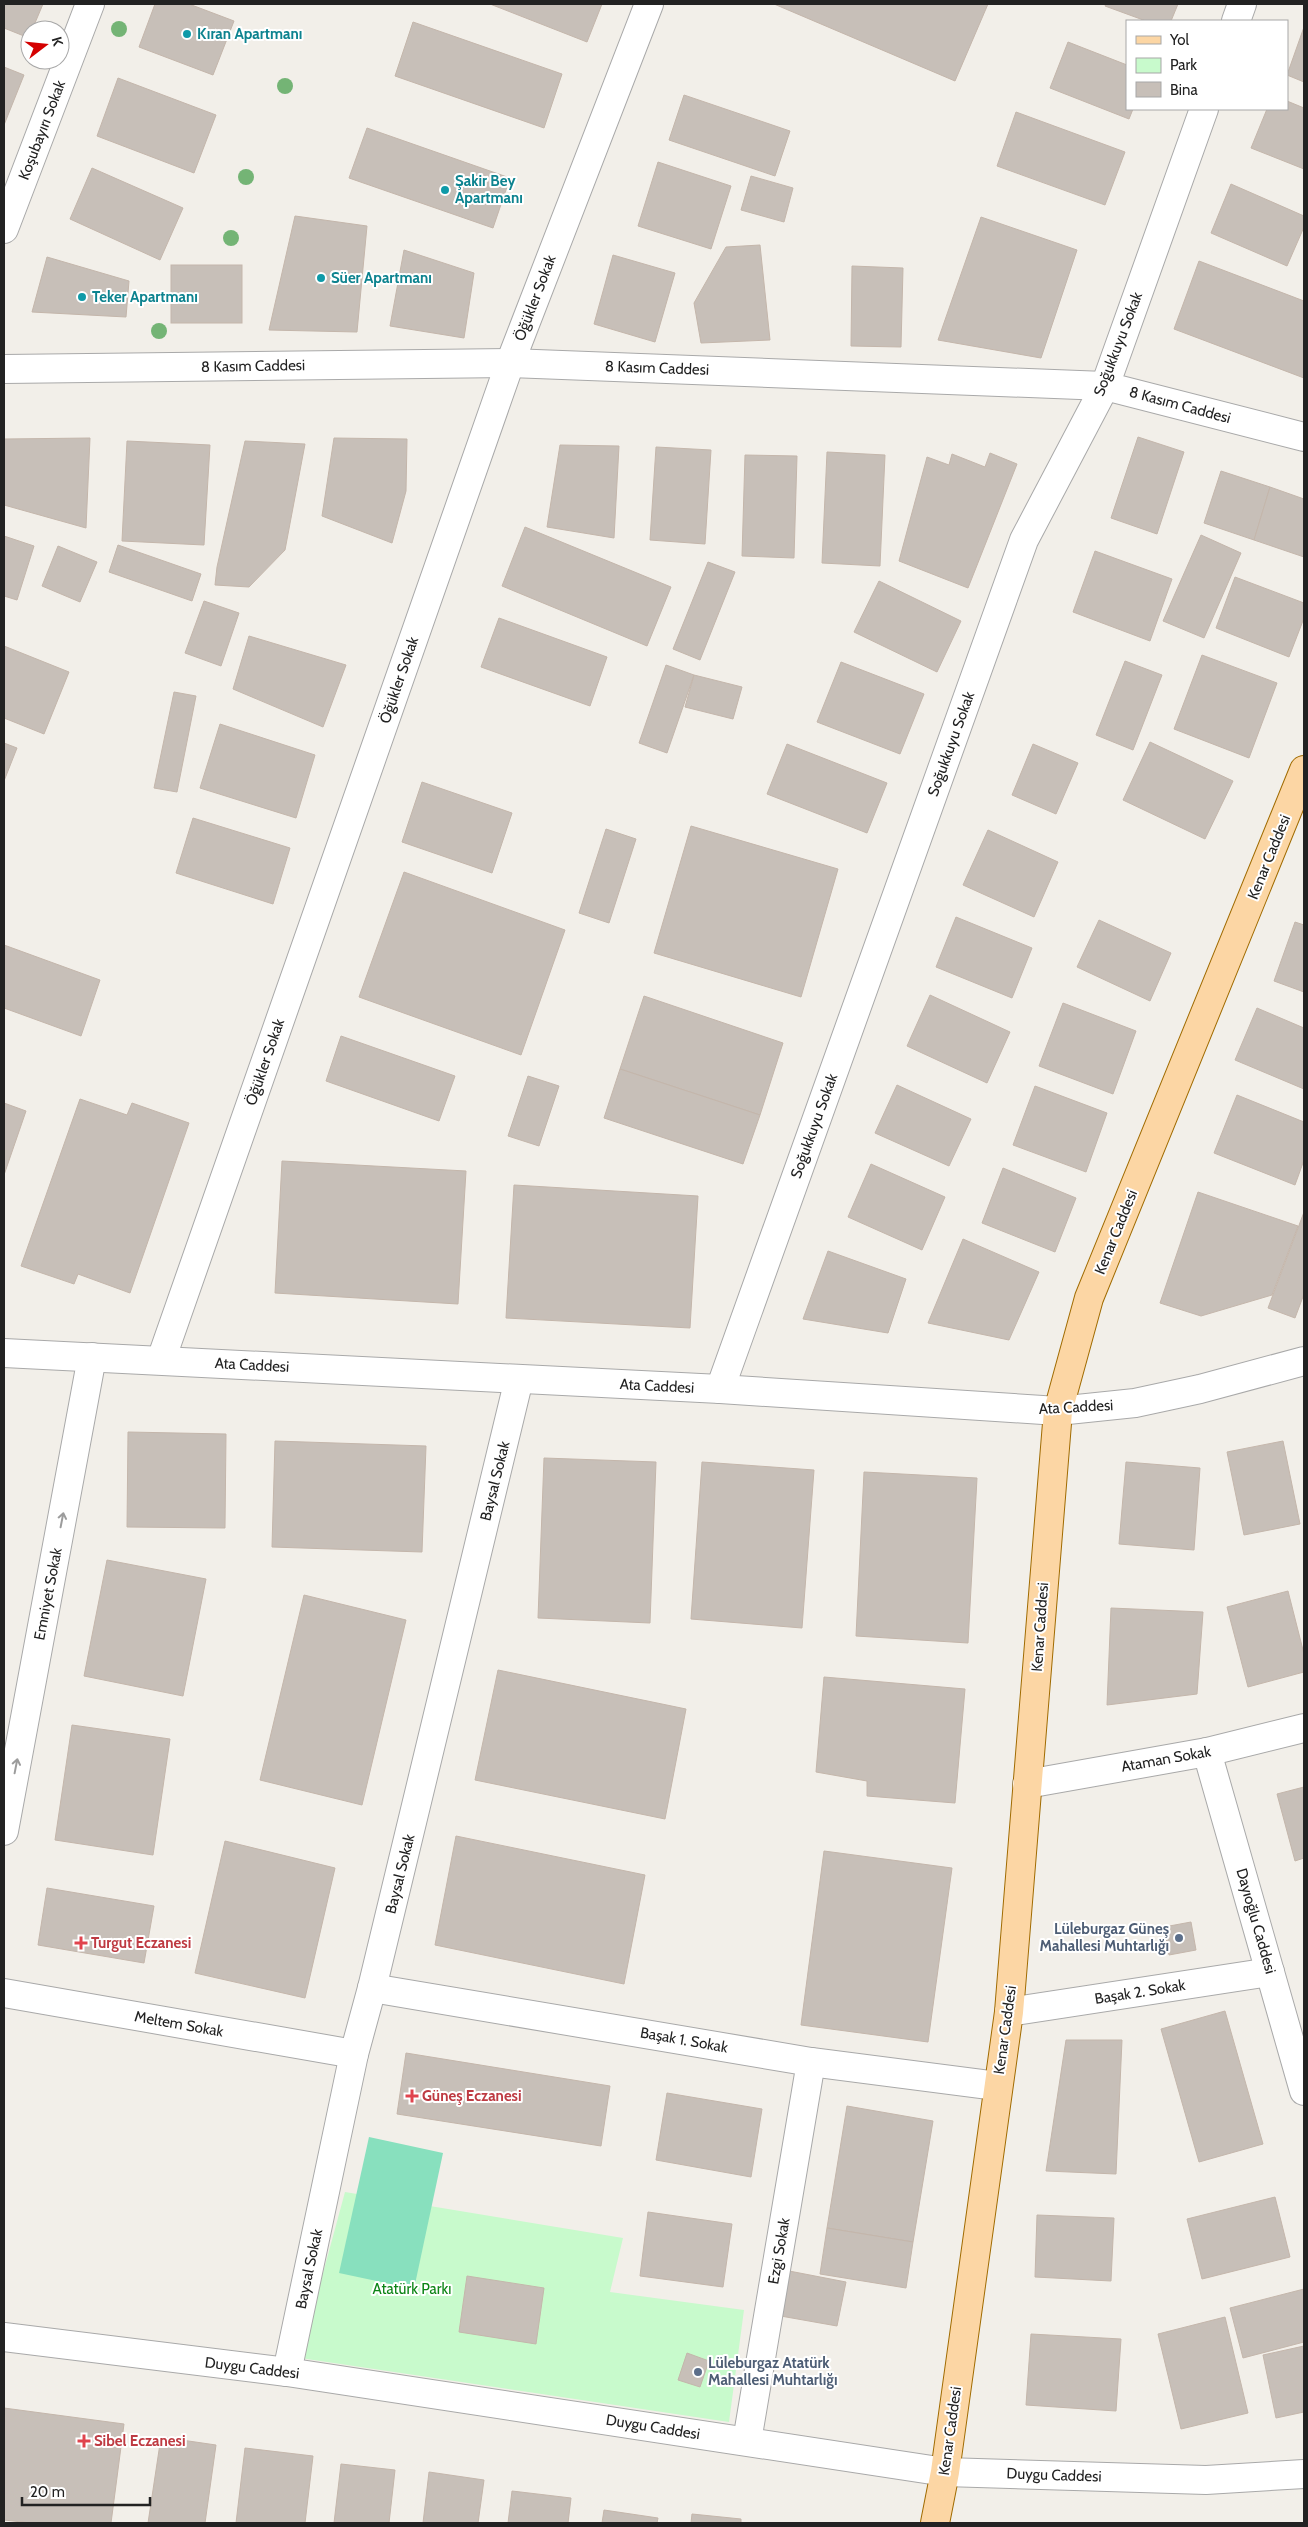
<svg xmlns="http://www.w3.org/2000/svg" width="1308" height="2527" font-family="Cabin,sans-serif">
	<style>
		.park { fill: #c8facc }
		.pitch { fill: #88e0be }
		.building { fill: #c7bfb8; stroke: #c4b6ab }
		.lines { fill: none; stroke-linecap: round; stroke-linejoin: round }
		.minor-casing { stroke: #a9a9a9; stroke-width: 30 }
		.major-casing { stroke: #a06b00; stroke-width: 30 }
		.minor { stroke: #fff; stroke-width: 28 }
		.major { stroke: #fcd6a4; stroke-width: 28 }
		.tree { fill: #74b475 }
		.oneway { stroke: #9c9c9c }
		.culture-dot { fill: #0f9aa8; stroke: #fff; stroke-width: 2 }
		.service-dot { fill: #5c6f8a; stroke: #fff; stroke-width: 2 }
		.health-dot { fill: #e0444e; stroke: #fff; stroke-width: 2 }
		.labels { text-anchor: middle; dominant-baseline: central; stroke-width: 4; stroke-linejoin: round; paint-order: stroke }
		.culture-label { font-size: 15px; font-weight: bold; fill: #0d838f; stroke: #fff; text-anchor: start }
		.street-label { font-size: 15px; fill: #222; stroke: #fff }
		.service-label { font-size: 15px; font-weight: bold; fill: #4e5e75; stroke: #fff; text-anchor: end }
		.health-label { font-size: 15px; font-weight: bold; fill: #be3a42; stroke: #fff; text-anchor: start }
		.park-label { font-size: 15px; fill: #0c8416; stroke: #fff }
	</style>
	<rect width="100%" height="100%" fill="#f2efe9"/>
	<polygon class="park" points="345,2192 623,2238 610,2292 744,2310 729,2422 300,2358"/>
	<polygon class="pitch" points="369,2137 443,2153 414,2289 339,2273"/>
	<g class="building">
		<polygon points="4,4 43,4 32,30 30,30 29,38 4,28"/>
		<polygon points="155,4 189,4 234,21 213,75 139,47"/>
		<polygon points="490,4 602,4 587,42"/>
		<polygon points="774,4 988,4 955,81"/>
		<polygon points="1106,4 1178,4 1171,21 1146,21 1105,6"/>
		<polygon points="413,22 562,74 544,128 395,76"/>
		<polygon points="1304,27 1304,82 1287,75"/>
		<polygon points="1068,42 1127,65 1127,109 1133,109 1129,119 1050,88"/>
		<polygon points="4,67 24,75 4,125"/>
		<polygon points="118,78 216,115 194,173 97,136"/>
		<polygon points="684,95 790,131 775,176 669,140"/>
		<polygon points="1287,101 1304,108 1304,169 1251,148 1267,109 1287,109"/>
		<polygon points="1016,112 1125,152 1105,205 997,166"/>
		<polygon points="367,128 510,178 493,228 349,178"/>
		<polygon points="658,162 731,186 711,249 638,226"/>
		<polygon points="92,168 183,208 160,260 70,219"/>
		<polygon points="751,176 793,188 784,222 741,210"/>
		<polygon points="1231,184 1304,216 1304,227 1287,266 1211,233"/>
		<polygon points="295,216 367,226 357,332 269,330"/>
		<polygon points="981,217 1077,250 1041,358 938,340"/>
		<polygon points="760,245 770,340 701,343 694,303 726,247"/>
		<polygon points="404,250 474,273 464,338 390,326"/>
		<polygon points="613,255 675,273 655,342 594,324"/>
		<polygon points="47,257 129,281 126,317 32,312"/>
		<polygon points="1199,261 1304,301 1304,378 1174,329"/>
		<rect x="171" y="265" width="71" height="58"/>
		<polygon points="852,266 903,268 901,347 851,346"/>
		<polygon points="1138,437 1184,452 1157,534 1111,518"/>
		<polygon points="90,438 86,528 4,505 4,439"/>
		<polygon points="334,438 407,439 406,491 392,543 322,516"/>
		<polygon points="127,441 210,445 204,545 122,541"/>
		<polygon points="245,441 305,444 285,550 249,587 215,585 217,567"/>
		<polygon points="560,445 619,446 614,538 547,527"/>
		<polygon points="656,447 711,450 705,544 650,540"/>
		<polygon points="827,452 885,455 880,566 822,563"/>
		<polygon points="990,453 1017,464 968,588 899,561 927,457 949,465 952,454 985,467"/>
		<polygon points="745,455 797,456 794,558 742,556"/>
		<polygon points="1221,471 1270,487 1254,540 1204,523"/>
		<polygon points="1270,487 1304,499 1304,557 1254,540"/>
		<polygon points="525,527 671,587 647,646 502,586"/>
		<polygon points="1201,535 1241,553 1204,638 1163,621"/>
		<polygon points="4,536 34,546 17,600 4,596"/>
		<polygon points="118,545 201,574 192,601 109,572"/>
		<polygon points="58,546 97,562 80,602 42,586"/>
		<polygon points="1095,551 1172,579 1150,641 1073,612"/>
		<polygon points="708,562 735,572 700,660 673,649"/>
		<polygon points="1235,577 1304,603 1304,618 1289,657 1216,628"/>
		<polygon points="879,581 961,621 937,672 854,632"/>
		<polygon points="204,601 239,613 221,666 185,653"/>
		<polygon points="499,618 607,657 590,706 481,667"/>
		<polygon points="249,636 346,665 323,727 233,689"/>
		<polygon points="4,646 69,672 44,734 4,718"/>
		<polygon points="1202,655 1277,683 1249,758 1174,729"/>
		<polygon points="1125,661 1162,675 1133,750 1096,735"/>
		<polygon points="841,662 924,694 900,754 817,722"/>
		<polygon points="666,665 694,675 667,753 639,743"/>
		<polygon points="694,675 742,687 733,719 685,707"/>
		<polygon points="174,692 196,696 177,792 154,788"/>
		<polygon points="220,724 315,755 296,818 200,788"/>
		<polygon points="1150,742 1233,781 1205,839 1123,800"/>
		<polygon points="4,743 17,748 4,781"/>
		<polygon points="787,744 887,783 867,833 767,794"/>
		<polygon points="1033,744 1078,763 1056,814 1012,795"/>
		<polygon points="422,782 512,813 492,873 402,842"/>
		<polygon points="193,818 290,848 273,904 176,873"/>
		<polygon points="691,826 838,869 801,997 654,953"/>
		<polygon points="606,829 636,839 609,923 579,913"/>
		<polygon points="988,830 1058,862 1034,917 963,885"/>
		<polygon points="404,872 565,930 521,1055 359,997"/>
		<polygon points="956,917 1032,948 1012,998 936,967"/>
		<polygon points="1099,920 1171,953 1150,1001 1077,967"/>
		<polygon points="1295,922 1304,925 1304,992 1274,981"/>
		<polygon points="4,945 100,980 81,1036 4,1008"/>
		<polygon points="930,995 1010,1032 987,1083 907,1046"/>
		<polygon points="644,996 783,1043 760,1115 620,1069"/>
		<polygon points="1063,1003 1136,1031 1113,1094 1039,1066"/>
		<polygon points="1257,1008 1304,1028 1304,1089 1235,1060"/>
		<polygon points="341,1036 455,1076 439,1121 326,1081"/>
		<polygon points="620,1069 760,1115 743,1164 604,1118"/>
		<polygon points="528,1076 559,1086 539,1146 508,1136"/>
		<polygon points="897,1085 971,1119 949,1166 875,1133"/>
		<polygon points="1035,1086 1107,1113 1086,1172 1013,1145"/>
		<polygon points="1237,1095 1304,1122 1304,1160 1295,1185 1214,1153"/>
		<polygon points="80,1099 127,1115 132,1103 189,1123 130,1293 78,1274 74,1284 21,1266"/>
		<polygon points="4,1103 26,1111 4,1175"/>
		<polygon points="282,1161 466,1171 458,1304 275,1293"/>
		<polygon points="871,1164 945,1197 922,1250 848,1217"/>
		<polygon points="1003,1168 1076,1198 1055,1252 982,1223"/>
		<polygon points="514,1185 698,1196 690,1328 506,1318"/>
		<polygon points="1198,1192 1298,1226 1272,1295 1201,1316 1160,1303"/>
		<polygon points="1304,1212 1304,1294 1295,1318 1268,1308"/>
		<polygon points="963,1239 1039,1272 1009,1340 928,1323"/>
		<polygon points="828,1251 906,1279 888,1333 803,1319"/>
		<polygon points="128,1432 226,1434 225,1528 127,1527"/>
		<polygon points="275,1441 426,1446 422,1552 272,1547"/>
		<polygon points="1283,1441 1300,1524 1244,1535 1227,1452"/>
		<polygon points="544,1458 656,1462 650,1623 538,1618"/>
		<polygon points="702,1462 814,1470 802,1628 691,1619"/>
		<polygon points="1126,1462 1200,1468 1194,1550 1119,1544"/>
		<polygon points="864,1472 977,1478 968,1643 856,1636"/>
		<polygon points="107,1560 206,1579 183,1696 84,1676"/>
		<polygon points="1288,1591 1304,1654 1304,1672 1248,1687 1227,1607"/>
		<polygon points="304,1595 406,1620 362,1805 260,1780"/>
		<polygon points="1111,1608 1203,1612 1197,1694 1107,1705"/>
		<polygon points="498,1670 686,1709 665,1819 475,1780"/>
		<polygon points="824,1677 965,1689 955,1803 867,1796 867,1781 816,1772"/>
		<polygon points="72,1725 170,1739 153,1855 55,1840"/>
		<polygon points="1304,1787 1304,1858 1295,1861 1277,1794"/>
		<polygon points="456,1836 645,1875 624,1984 435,1945"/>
		<polygon points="225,1841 335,1868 305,1998 195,1973"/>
		<polygon points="824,1851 952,1868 928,2042 801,2025"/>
		<polygon points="47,1888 154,1906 144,1963 38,1945"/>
		<polygon points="1191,1922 1196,1950 1169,1955 1164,1927"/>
		<polygon points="1225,2011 1263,2144 1199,2162 1161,2029"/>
		<polygon points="1066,2040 1122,2040 1116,2174 1046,2171"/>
		<polygon points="406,2053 610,2086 601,2146 397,2114"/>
		<polygon points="667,2093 762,2109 751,2177 656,2160"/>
		<polygon points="847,2106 933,2121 913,2242 827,2228"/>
		<polygon points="1275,2197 1290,2257 1202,2279 1187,2219"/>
		<polygon points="648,2212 732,2224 723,2287 640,2276"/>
		<polygon points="1037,2215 1114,2218 1111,2281 1035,2277"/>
		<polygon points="827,2228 913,2242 906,2288 820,2274"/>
		<polygon points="784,2270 846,2282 837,2326 775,2315"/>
		<polygon points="467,2276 544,2288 536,2344 459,2332"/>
		<polygon points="1304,2289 1304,2342 1243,2358 1230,2308"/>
		<polygon points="1225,2317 1248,2413 1181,2429 1158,2334"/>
		<polygon points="1031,2334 1121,2339 1116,2411 1026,2405"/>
		<polygon points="1304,2346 1304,2412 1276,2418 1263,2355"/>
		<polygon points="687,2353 709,2361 700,2387 678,2380"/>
		<polygon points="4,2408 124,2424 111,2523 31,2523 4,2520"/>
		<polygon points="161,2437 216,2445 205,2523 148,2523"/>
		<polygon points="245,2448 313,2456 305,2523 236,2523"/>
		<polygon points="341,2464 395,2470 389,2523 334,2523"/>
		<polygon points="429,2472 484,2480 478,2523 423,2523"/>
		<polygon points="512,2491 571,2498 568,2523 508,2523"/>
		<polygon points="604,2510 658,2518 657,2523 602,2523"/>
		<polygon points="692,2514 741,2519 741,2523 691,2523"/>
	</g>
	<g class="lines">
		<g class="minor-casing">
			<g id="minor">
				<polyline points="1236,21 1242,4"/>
				<polyline points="4,229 90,4"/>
				<polyline points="4,369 510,363 1105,386 1304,437"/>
				<polyline points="4,1353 720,1389 1058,1411 1135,1403 1200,1389 1304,1361"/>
				<polyline points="161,1360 510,363 649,4"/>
				<polyline points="720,1389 1024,540 1105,386 1204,109"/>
				<polyline points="1207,1752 1304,2091"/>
				<polyline points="1027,1784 1207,1752 1304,1728"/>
				<polyline points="4,1831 92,1357"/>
				<polyline points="372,1988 811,2062 997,2086"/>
				<polyline points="4,1993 354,2054"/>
				<polyline points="1009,2012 1270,1972"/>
				<polyline points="4,2337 287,2372 945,2472 1206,2480 1304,2474"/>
				<polyline points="287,2372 354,2054 372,1988 519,1379"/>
				<polyline points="747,2441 811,2062"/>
			</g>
		</g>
		<g class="major-casing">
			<polyline id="major" points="935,2523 945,2472 1009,2012 1058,1411 1089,1298 1304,770"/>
		</g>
		<use href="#minor" class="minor"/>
		<use href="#major" class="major"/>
	</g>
	<g class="tree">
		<circle cx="119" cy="29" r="8"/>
		<circle cx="285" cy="86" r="8"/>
		<circle cx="246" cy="177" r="8"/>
		<circle cx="231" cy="238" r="8"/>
		<circle cx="159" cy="331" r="8"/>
	</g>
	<defs><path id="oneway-shaft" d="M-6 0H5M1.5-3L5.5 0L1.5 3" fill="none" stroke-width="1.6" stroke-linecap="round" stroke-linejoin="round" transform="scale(1.25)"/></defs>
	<g class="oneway">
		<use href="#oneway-shaft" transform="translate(62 1520) rotate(-79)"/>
		<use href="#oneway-shaft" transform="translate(16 1766) rotate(-79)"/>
	</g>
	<g class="culture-dot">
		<circle cx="187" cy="34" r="5"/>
		<circle cx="445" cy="190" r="5"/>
		<circle cx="321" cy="278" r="5"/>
		<circle cx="82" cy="297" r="5"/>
	</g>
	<g class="service-dot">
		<circle cx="1179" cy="1938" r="5"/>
		<circle cx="698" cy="2372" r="5"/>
	</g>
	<g class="health-dot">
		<path d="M78.5 1935.5h5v5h5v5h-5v5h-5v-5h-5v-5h5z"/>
		<path d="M409.5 2088.5h5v5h5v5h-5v5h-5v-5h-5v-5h5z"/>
		<path d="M81.5 2433.5h5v5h5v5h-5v5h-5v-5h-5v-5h5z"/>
	</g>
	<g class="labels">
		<g class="culture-label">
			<text x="197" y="34">Kıran Apartmanı</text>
			<text x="455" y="181">Şakir Bey<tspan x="455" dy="17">Apartmanı</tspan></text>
			<text x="331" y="278">Süer Apartmanı</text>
			<text x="92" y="297">Teker Apartmanı</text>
		</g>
		<g class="street-label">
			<text transform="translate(42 130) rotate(-69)">Koşubayırı Sokak</text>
			<text transform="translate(535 298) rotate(-69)">Öğükler Sokak</text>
			<text transform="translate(1118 344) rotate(-69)">Soğukkuyu Sokak</text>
			<text transform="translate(253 366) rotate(-1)">8 Kasım Caddesi</text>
			<text transform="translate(657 368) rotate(2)">8 Kasım Caddesi</text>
			<text transform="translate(1180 405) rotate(15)">8 Kasım Caddesi</text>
			<text transform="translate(399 680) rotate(-71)">Öğükler Sokak</text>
			<text transform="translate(951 744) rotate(-70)">Soğukkuyu Sokak</text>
			<text transform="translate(1269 857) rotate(-68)">Kenar Caddesi</text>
			<text transform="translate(265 1062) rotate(-71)">Öğükler Sokak</text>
			<text transform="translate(814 1126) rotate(-70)">Soğukkuyu Sokak</text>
			<text transform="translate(1116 1232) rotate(-68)">Kenar Caddesi</text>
			<text transform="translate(252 1365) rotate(3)">Ata Caddesi</text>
			<text transform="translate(657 1386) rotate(3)">Ata Caddesi</text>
			<text transform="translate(1076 1407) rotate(-3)">Ata Caddesi</text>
			<text transform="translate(495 1481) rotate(-76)">Baysal Sokak</text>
			<text transform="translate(48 1594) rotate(-79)">Emniyet Sokak</text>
			<text transform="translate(1040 1627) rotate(-86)">Kenar Caddesi</text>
			<text transform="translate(1166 1759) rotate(-10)">Ataman Sokak</text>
			<text transform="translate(400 1874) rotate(-76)">Baysal Sokak</text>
			<text transform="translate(1256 1921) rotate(74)">Dayıoğlu Caddesi</text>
			<text transform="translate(1140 1992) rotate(-9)">Başak 2. Sokak</text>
			<text transform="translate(179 2024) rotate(10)">Meltem Sokak</text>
			<text transform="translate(1005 2030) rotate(-82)">Kenar Caddesi</text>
			<text transform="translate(684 2040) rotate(10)">Başak 1. Sokak</text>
			<text transform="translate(779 2251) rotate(-80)">Ezgi Sokak</text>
			<text transform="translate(309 2269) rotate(-78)">Baysal Sokak</text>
			<text transform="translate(252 2368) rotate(7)">Duygu Caddesi</text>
			<text transform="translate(653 2427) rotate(9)">Duygu Caddesi</text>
			<text transform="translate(950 2431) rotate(-82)">Kenar Caddesi</text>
			<text transform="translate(1054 2475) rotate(2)">Duygu Caddesi</text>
		</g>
		<g class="service-label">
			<text x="1169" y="1929">Lüleburgaz Güneş<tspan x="1169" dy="17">Mahallesi Muhtarlığı</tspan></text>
			<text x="708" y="2363" text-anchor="start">Lüleburgaz Atatürk<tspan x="708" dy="17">Mahallesi Muhtarlığı</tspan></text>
		</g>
		<g class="health-label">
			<text x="91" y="1943">Turgut Eczanesi</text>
			<text x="422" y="2096">Güneş Eczanesi</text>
			<text x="94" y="2441">Sibel Eczanesi</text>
		</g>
		<g class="park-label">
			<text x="412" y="2289">Atatürk Parkı</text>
		</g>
	</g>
	<rect width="1308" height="2527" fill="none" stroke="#222222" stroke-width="10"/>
	<rect x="1126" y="20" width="162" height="90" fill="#ffffff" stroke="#a7a7a7"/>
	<rect x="1136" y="36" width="25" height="8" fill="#fcd6a4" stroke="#a7a7a7"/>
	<text x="1170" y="45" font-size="15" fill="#222222">Yol</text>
	<rect x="1136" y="58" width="25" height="15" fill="#c8facc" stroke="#a7a7a7"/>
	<text x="1170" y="70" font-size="15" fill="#222222">Park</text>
	<rect x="1136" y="82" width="25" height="15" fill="#c7bfb8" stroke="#a7a7a7"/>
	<text x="1170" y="95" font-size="15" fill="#222222">Bina</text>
	<g transform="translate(45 45) rotate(74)"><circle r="24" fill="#ffffff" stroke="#a7a7a7"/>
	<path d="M0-4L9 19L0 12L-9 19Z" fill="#d40000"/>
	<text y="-8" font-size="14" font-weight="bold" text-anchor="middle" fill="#222222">K</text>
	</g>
	<path d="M22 2497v8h128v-8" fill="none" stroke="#222222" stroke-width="2.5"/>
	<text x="30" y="2497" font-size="15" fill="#222222" stroke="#ffffff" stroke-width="4" paint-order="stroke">20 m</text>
</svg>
